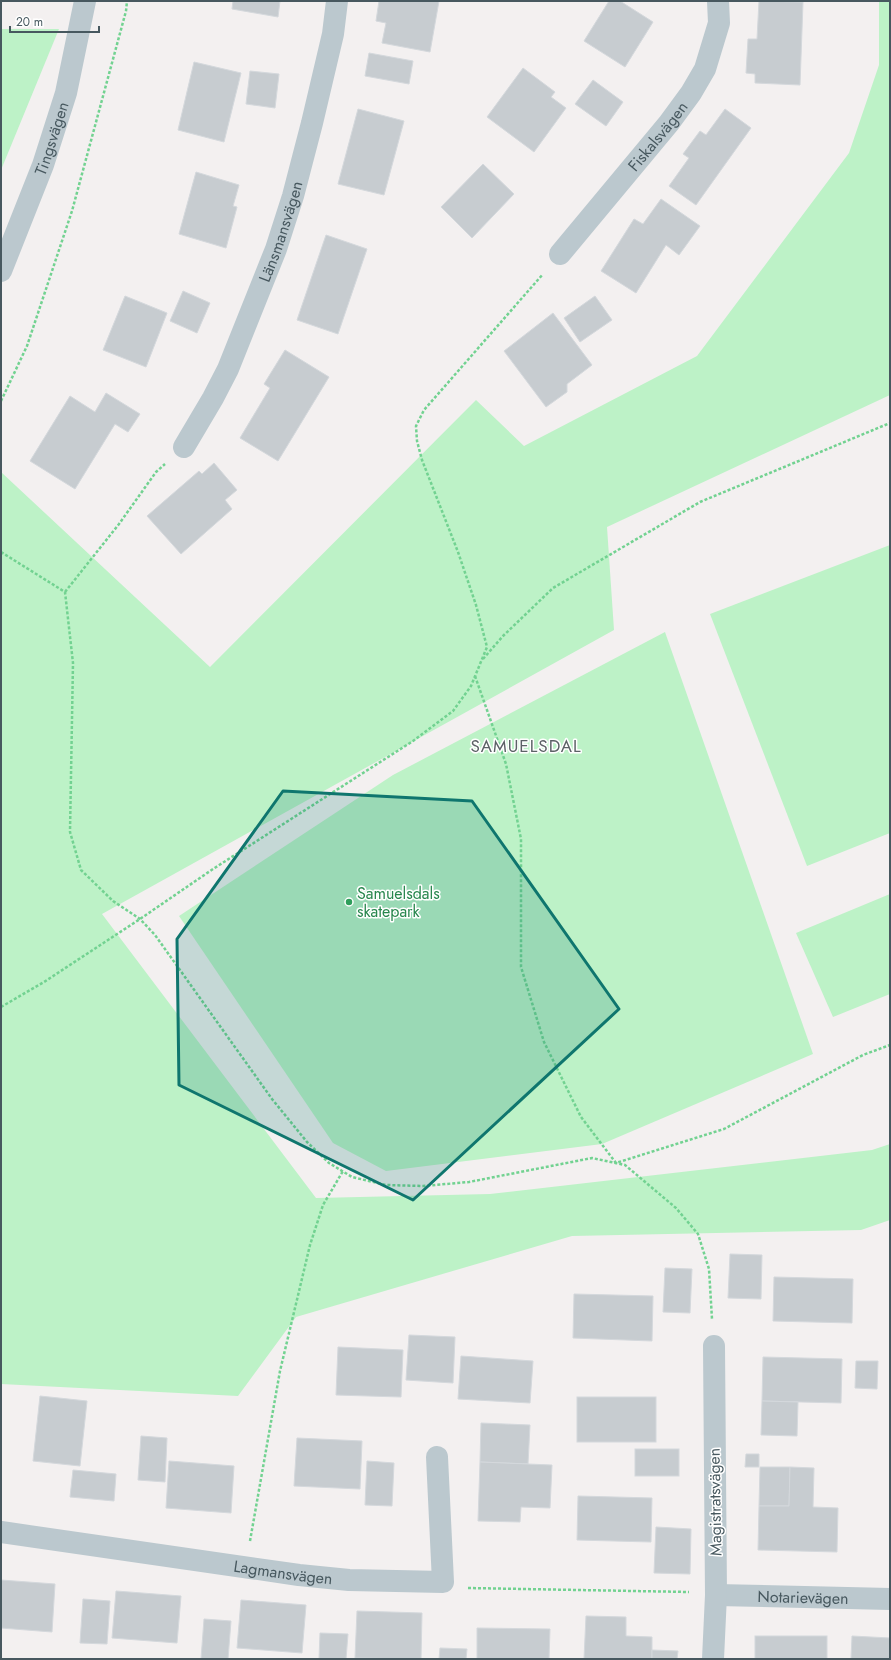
<svg xmlns="http://www.w3.org/2000/svg" width="891" height="1660" font-family="Jost,sans-serif">
	<style>
		.green { fill: #bdf2c7 }
		.building { fill: #c7ccd0; stroke: #d4d8dc }
		.lines { fill: none; stroke-linecap: round; stroke-linejoin: round }
		.path { stroke: #72d291; stroke-width: 2.5; stroke-dasharray: 3 2; stroke-linecap: butt }
		.street { stroke: #bbc8ce; stroke-width: 22 }
		.marked { fill: #0f766e; fill-opacity: 0.2; stroke: #0f766e; stroke-width: 3; stroke-linejoin: round }
		.leisure-dot { fill: #2e9e5b; stroke: #fff; stroke-width: 1.5 }
		.labels { text-anchor: middle; dominant-baseline: central; stroke-width: 3; stroke-linejoin: round; paint-order: stroke }
		.street-label { font-size: 16px; fill: #47585f; stroke: #fff }
		.leisure-label { font-size: 16px; fill: #27864d; stroke: #fff; text-anchor: start }
		.neighbourhood-label { font-size: 17px; letter-spacing: 1px; fill: #5c6266; stroke: #fff }
	</style>
	<rect width="100%" height="100%" fill="#f3f0f0"/>
	<g class="green">
		<polygon points="879,1 890,1 890,395 607,527 614,630 102,914 316,1198 490,1194 872,1150 890,1144 890,1220 861,1230 572,1236 296,1317 238,1396 1,1384 1,472 210,667 476,400 524,446 697,356 849,153 879,65"/>
		<polygon points="1,29 59,29 1,170"/>
		<polygon points="890,545 890,833 807,866 710,614"/>
		<polygon points="665,632 813,1054 602,1144 386,1171 333,1143 179,916 393,775"/>
		<polygon points="890,894 890,994 833,1017 796,933"/>
	</g>
	<g class="building">
		<polygon points="233,1 280,1 278,17 232,9"/>
		<polygon points="379,1 439,1 430,52 382,43 386,23 376,21"/>
		<polygon points="609,1 620,1 653,22 625,67 584,41"/>
		<polygon points="759,1 803,2 800,85 755,83 755,74 746,73 748,39 757,39"/>
		<polygon points="369,53 413,61 409,84 365,76"/>
		<polygon points="194,62 241,73 224,142 178,130"/>
		<polygon points="523,68 555,92 551,97 566,108 534,152 487,117"/>
		<polygon points="250,71 279,74 275,108 246,104"/>
		<polygon points="593,80 623,102 606,126 575,104"/>
		<polygon points="358,109 404,121 384,195 338,184"/>
		<polygon points="725,109 751,128 696,205 669,186 689,158 683,154 700,131 706,135"/>
		<polygon points="483,164 514,194 472,238 441,207"/>
		<polygon points="196,172 239,185 233,206 237,207 226,248 179,234"/>
		<polygon points="661,199 700,226 679,255 666,245 636,293 601,271 634,219 643,224"/>
		<polygon points="326,235 367,249 338,334 297,320"/>
		<polygon points="183,291 210,303 197,333 170,321"/>
		<polygon points="125,296 167,313 146,367 103,350"/>
		<polygon points="595,296 612,320 580,342 564,318"/>
		<polygon points="553,313 592,365 567,384 567,392 546,407 504,351"/>
		<polygon points="285,350 329,377 278,461 240,438 270,388 264,384"/>
		<polygon points="106,393 140,414 128,432 115,424 75,489 30,461 70,396 95,412"/>
		<polygon points="214,463 237,490 225,500 232,509 181,554 147,516 199,471 202,474"/>
		<polygon points="730,1254 762,1255 761,1299 728,1298"/>
		<polygon points="665,1268 692,1269 690,1313 663,1312"/>
		<polygon points="774,1277 853,1279 852,1323 773,1321"/>
		<polygon points="574,1294 653,1296 652,1341 573,1338"/>
		<polygon points="409,1335 455,1337 453,1383 406,1380"/>
		<polygon points="338,1347 403,1350 401,1397 336,1395"/>
		<polygon points="461,1356 533,1361 530,1403 458,1399"/>
		<polygon points="763,1357 842,1359 841,1403 762,1401"/>
		<polygon points="856,1361 878,1361 877,1389 855,1388"/>
		<polygon points="40,1396 87,1401 80,1466 33,1461"/>
		<rect x="577" y="1397" width="79" height="45"/>
		<polygon points="762,1401 798,1402 797,1436 761,1435"/>
		<polygon points="481,1423 530,1425 528,1464 480,1462"/>
		<polygon points="141,1436 167,1438 165,1482 138,1480"/>
		<polygon points="297,1438 362,1441 360,1489 294,1486"/>
		<rect x="635" y="1449" width="44" height="27"/>
		<polygon points="746,1454 759,1454 759,1467 745,1467"/>
		<polygon points="169,1461 234,1466 231,1513 166,1508"/>
		<polygon points="367,1461 394,1463 392,1506 365,1505"/>
		<polygon points="480,1462 552,1465 550,1508 521,1507 520,1522 478,1521"/>
		<polygon points="760,1467 790,1467 789,1506 759,1506"/>
		<polygon points="790,1467 814,1468 813,1507 838,1508 837,1552 758,1550 759,1506 789,1506"/>
		<polygon points="73,1470 116,1474 114,1501 70,1497"/>
		<polygon points="578,1496 652,1498 651,1542 577,1540"/>
		<polygon points="656,1527 691,1529 690,1574 654,1573"/>
		<polygon points="1,1580 55,1584 52,1632 1,1628"/>
		<polygon points="116,1591 181,1596 177,1643 112,1638"/>
		<polygon points="83,1599 110,1601 107,1644 80,1643"/>
		<polygon points="241,1600 306,1605 302,1653 237,1648"/>
		<polygon points="357,1611 422,1613 421,1659 355,1658"/>
		<polygon points="586,1616 626,1617 626,1636 652,1637 652,1659 584,1659"/>
		<polygon points="204,1619 231,1621 228,1659 201,1659"/>
		<polygon points="477,1628 550,1629 549,1659 477,1659"/>
		<polygon points="320,1633 348,1634 346,1659 319,1659"/>
		<rect x="755" y="1636" width="72" height="23"/>
		<polygon points="852,1636 890,1638 890,1659 851,1659"/>
		<polygon points="440,1648 467,1649 466,1659 439,1659"/>
		<polygon points="652,1650 678,1651 677,1659 652,1659"/>
	</g>
	<g class="lines">
		<g class="path">
			<polyline points="1,401 27,346 72,211 126,11 127,1"/>
			<polyline points="1,552 65,592 73,663 70,832 81,870 113,901 140,919 155,935 272,1099 307,1142 329,1163 352,1177 386,1185 423,1186 469,1182 592,1158 625,1165 676,1208 698,1234 709,1269 712,1319"/>
			<polyline points="65,592 119,524 156,472 165,464"/>
			<polyline points="483,659 503,636 553,588 700,502 890,423"/>
			<polyline points="475,676 506,764 521,839 521,967 544,1042 581,1117 616,1163 724,1129 863,1055 890,1045"/>
			<polyline points="1,1007 44,982 140,919 213,869 413,741 453,711 471,686 487,647 476,605 458,552 422,460 417,441 416,426 424,410 543,274"/>
			<polyline points="250,1541 280,1371 310,1245 323,1205 343,1171"/>
			<polyline points="468,1588 689,1592"/>
		</g>
		<g class="street">
			<path id="s1" d="M560,254L669,123L691,93L705,69L719,23L718,1"/>
			<path id="s2" d="M1,271L43,165L66,93L85,1"/>
			<path id="s3" d="M184,447L213,398L228,369L276,249L293,196L312,123L333,34L337,1"/>
			<path id="s4" d="M1,1532L299,1575L349,1580L443,1582L437,1457"/>
			<path id="s5" d="M716,1595L890,1599"/>
			<polyline points="713,1659 716,1595 714,1346"/>
		</g>
	</g>
	<path class="marked" d="M283,791L472,801L619,1009L413,1200L179,1085L177,939Z"/>
	<circle class="leisure-dot" cx="349" cy="902" r="4"/>
	<g class="labels">
		<g class="street-label">
			<text stroke="none"><textPath href="#s1" startOffset="153">Fiskalsvägen</textPath></text>
			<text stroke="none"><textPath href="#s2" startOffset="142">Tingsvägen</textPath></text>
			<text stroke="none"><textPath href="#s3" startOffset="237">Länsmansvägen</textPath></text>
			<text transform="translate(715 1502) rotate(-91)">Magistratsvägen</text>
			<text stroke="none"><textPath href="#s4" startOffset="285">Lagmansvägen</textPath></text>
			<text stroke="none"><textPath href="#s5" startOffset="87">Notarievägen</textPath></text>
		</g>
		<g class="leisure-label">
			<text x="357" y="893">Samuelsdals<tspan x="357" dy="18">skatepark</tspan></text>
		</g>
		<g class="neighbourhood-label">
			<text x="526" y="746">SAMUELSDAL</text>
		</g>
	</g>
	<rect width="891" height="1660" fill="none" stroke="#47585f" stroke-width="4"/>
	<path d="M10 26v6h89v-6" fill="none" stroke="#47585f" stroke-width="2"/>
	<text x="16" y="26" font-size="12" fill="#47585f" stroke="#ffffff" stroke-width="3" paint-order="stroke">20 m</text>
</svg>
